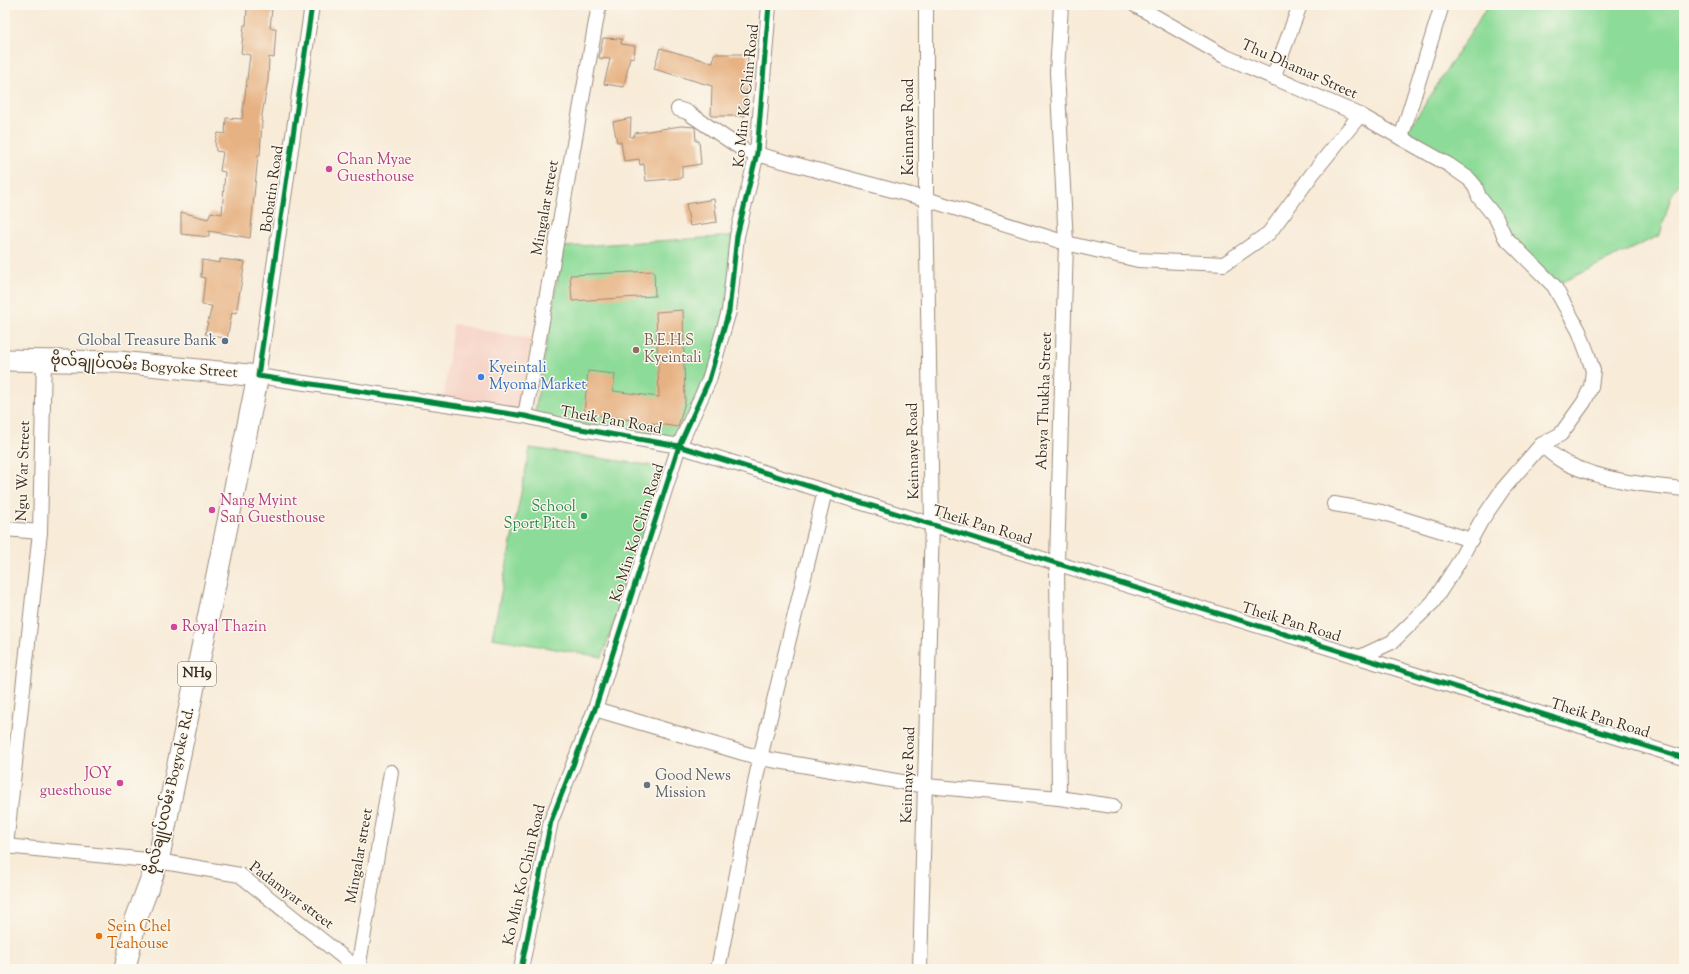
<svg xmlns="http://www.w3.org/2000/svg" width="1689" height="974" font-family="'Sorts Mill Goudy','Noto Sans Myanmar',serif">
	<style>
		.built { fill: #f6d2c4 }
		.green { fill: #8ddb98; stroke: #64825b }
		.building { fill: #e7b283 }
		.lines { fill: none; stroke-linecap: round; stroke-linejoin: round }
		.minor-casing { stroke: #9a8a7b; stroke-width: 16 }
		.highway-casing { stroke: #9a8a7b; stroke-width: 23 }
		.minor { stroke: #fff; stroke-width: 14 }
		.highway { stroke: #fff; stroke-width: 21 }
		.cycleway-casing { stroke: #fbf7ec; stroke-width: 8 }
		.cycleway { stroke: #00873e; stroke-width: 5 }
		.hotel-dot { fill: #d1479c; stroke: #fbf7ec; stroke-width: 1.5 }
		.service-dot { fill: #5c6f8a; stroke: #fbf7ec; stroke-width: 1.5 }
		.education-dot { fill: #8d6e63; stroke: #fbf7ec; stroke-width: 1.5 }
		.shop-dot { fill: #3f7fe0; stroke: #fbf7ec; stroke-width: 1.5 }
		.leisure-dot { fill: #2e9e5b; stroke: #fbf7ec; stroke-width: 1.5 }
		.worship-dot { fill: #6b7280; stroke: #fbf7ec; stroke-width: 1.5 }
		.food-dot { fill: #e8710a; stroke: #fbf7ec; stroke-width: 1.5 }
		.labels { text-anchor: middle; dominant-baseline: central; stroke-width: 3; stroke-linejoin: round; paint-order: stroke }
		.shield { fill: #fbf7ec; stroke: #75685c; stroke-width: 1 }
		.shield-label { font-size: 14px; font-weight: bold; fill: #3b2a1e }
		.street-label { font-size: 15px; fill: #3b2a1e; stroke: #fbf7ec }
		.hotel-label { font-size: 15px; fill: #b23c85; stroke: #fbf7ec; text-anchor: start }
		.service-label { font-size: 15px; fill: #4e5e75; stroke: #fbf7ec; text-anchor: end }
		.education-label { font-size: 15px; fill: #785e54; stroke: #fbf7ec; text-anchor: start }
		.shop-label { font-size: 15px; fill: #366cbe; stroke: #fbf7ec; text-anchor: start }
		.leisure-label { font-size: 15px; fill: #27864d; stroke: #fbf7ec; text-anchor: end }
		.worship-label { font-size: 15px; fill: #5b616d; stroke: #fbf7ec; text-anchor: start }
		.food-label { font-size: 15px; fill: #c56008; stroke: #fbf7ec; text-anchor: start }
	</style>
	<rect width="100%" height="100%" fill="#fbf7ec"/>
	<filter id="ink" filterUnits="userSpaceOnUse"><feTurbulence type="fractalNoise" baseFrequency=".025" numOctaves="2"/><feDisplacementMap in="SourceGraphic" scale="8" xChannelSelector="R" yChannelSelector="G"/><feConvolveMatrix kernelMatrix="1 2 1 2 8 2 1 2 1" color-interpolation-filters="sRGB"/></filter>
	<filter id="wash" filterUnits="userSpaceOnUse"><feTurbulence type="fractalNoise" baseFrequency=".012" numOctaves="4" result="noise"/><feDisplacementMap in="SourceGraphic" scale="16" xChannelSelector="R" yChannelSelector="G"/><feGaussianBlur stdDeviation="0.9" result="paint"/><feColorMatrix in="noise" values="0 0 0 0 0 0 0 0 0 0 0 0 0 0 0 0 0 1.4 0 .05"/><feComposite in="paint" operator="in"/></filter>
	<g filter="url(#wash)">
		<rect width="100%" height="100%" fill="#f8ebd8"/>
		<polygon class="built" points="453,324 532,339 518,417 443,403"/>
		<g class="green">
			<polygon points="1488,5 1684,5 1684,176 1671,196 1660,235 1554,286 1505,237 1475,186 1401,138 1415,120"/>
			<polygon points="734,236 729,311 687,442 534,417 563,247"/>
			<polygon points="530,448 668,468 602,657 492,638"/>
		</g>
		<g id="blocks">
			<g class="building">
				<polygon points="247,7 272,9 270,28 276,28 274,58 269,57 268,80 261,121 262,121 260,155 258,155 250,238 209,231 209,237 181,234 181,212 208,219 211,212 222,214 225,172 220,171 223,152 216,151 215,142 218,133 225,134 226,118 242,119 250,55 241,53 244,25 246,25"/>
				<polygon points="603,38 622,39 621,44 635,46 634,58 630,57 624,87 604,84 610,59 599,58"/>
				<polygon points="660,48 713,63 714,54 748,54 745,116 711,116 712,86 654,69"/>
				<polygon points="631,118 630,137 633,137 635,133 681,126 695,127 696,141 699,141 701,164 682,167 682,178 646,181 644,164 640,165 639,159 624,161 621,142 617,142 613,122"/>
				<polygon points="714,199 717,222 690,226 686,204"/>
				<polygon points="220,259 245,262 236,313 232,312 227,339 205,334 212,306 202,305 205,278 201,277 202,260 220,263"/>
				<polygon points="654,271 655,296 572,301 570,275"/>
				<polygon points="683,310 685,402 678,427 584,413 588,371 615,374 613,391 659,397 656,312"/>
			</g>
		</g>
	</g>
	<g filter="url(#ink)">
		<use href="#blocks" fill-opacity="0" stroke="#9a8a7b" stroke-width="1"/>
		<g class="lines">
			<g class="minor-casing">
				<g id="minor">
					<polyline points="312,5 258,376 525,416 575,428 679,446 1684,758"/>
					<polyline points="1135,5 1224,56 1360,115 1449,165 1469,179 1475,186 1479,197 1496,218 1505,237 1554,286 1579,331 1588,355 1593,371 1591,387 1584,402 1561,434 1541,445 1503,489 1481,521 1457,565 1433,602 1392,642 1360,657"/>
					<polyline points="1273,78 1300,5"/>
					<polyline points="678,109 687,112 745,151 926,199 1066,243 1138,260 1224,264 1269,233 1313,173 1360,115"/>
					<polyline points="1401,138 1442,5"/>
					<polyline points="525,416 599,5"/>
					<path d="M1541,445C1549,451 1557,459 1566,463C1603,481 1644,485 1684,489"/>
					<polyline points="1334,504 1381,512 1471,540"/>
					<polyline points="5,529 40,532"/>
					<polyline points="595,709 760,758 926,786 1059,798 1113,806"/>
					<polyline points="1059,798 1057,562 1066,243 1057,72 1061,5"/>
					<polyline points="5,846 158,861 240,875 358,969"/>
					<polyline points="6,846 40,532 44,359"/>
					<polyline points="358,969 391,772"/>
					<polyline points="521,969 551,821 595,709 679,446 709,380 729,311 737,236 757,153 769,5"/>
					<polyline points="718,969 760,758 825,491"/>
					<polyline points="920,969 932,523 926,199 926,5"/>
				</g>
			</g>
			<g class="highway-casing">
				<polyline id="highway" points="5,360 119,362 258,376 158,861 136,919 125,969"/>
			</g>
			<use href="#minor" class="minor"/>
			<use href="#highway" class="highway"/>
			<g class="cycleway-casing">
				<g id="cycleway">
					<polyline points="312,5 258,376 525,416 575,428 679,446 1684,758"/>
					<polyline points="521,969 551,821 595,709 679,446 709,380 729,311 737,236 757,153 769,5"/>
				</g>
			</g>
			<use href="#cycleway" class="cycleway"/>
		</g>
	</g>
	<g class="hotel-dot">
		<circle cx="329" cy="169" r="4"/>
		<circle cx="212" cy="510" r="4"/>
		<circle cx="174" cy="627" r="4"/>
		<circle cx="120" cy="783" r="4"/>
	</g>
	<circle class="service-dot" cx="225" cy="341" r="4"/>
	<circle class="education-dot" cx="636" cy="350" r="4"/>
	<circle class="shop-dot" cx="481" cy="377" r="4"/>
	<circle class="leisure-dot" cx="584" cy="516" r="4"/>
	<circle class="worship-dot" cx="647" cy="785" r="4"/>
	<circle class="food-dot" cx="99" cy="936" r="4"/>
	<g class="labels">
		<rect class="shield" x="178" y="662" width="38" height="24" rx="3"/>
		<g class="shield-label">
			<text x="197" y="674">NH9</text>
		</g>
		<g class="street-label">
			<text transform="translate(1299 70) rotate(24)">Thu Dhamar Street</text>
			<text transform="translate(747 96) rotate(-84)">Ko Min Ko Chin Road</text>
			<text transform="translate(909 127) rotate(-90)">Keinnaye Road</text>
			<text transform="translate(273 189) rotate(-82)">Bobatin Road</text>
			<text transform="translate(546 208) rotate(-80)">Mingalar street</text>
			<text transform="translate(144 367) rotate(4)">ဗိုလ်ချုပ်လမ်း Bogyoke Street</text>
			<text transform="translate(1045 401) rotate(-88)">Abaya Thukha Street</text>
			<text transform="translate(611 421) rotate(10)">Theik Pan Road</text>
			<text transform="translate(914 451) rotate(-91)">Keinnaye Road</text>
			<text transform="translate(24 471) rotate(-88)">Ngu War Street</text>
			<text transform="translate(982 526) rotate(17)">Theik Pan Road</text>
			<text transform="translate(638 533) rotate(-72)">Ko Min Ko Chin Road</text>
			<text transform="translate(1291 623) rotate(17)">Theik Pan Road</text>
			<text transform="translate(1600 719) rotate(17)">Theik Pan Road</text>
			<text transform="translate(909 775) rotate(-88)">Keinnaye Road</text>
			<text transform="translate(171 791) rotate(-77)">ဗိုလ်ချုပ်လမ်း Bogyoke Rd.</text>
			<text transform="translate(360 856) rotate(-80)">Mingalar street</text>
			<text transform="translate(525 875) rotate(-77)">Ko Min Ko Chin Road</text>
			<text transform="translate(291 896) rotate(37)">Padamyar street</text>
		</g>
		<g class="hotel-label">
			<text x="337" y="160">Chan Myae<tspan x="337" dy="17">Guesthouse</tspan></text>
			<text x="220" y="501">Nang Myint<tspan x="220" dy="17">San Guesthouse</tspan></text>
			<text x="182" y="627">Royal Thazin</text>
			<text x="112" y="774" text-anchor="end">JOY<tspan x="112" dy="17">guesthouse</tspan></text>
		</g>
		<g class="service-label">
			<text x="217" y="341">Global Treasure Bank</text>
		</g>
		<g class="education-label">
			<text x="644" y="341">B.E.H.S<tspan x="644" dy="17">Kyeintali</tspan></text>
		</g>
		<g class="shop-label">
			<text x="489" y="368">Kyeintali<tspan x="489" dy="17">Myoma Market</tspan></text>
		</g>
		<g class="leisure-label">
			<text x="576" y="507">School<tspan x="576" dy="17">Sport Pitch</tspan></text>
		</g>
		<g class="worship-label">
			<text x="655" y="776">Good News<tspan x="655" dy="17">Mission</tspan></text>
		</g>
		<g class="food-label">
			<text x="107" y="927">Sein Chel<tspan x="107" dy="17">Teahouse</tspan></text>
		</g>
	</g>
	<rect width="1689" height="974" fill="none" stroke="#fbf7ec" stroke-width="20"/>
</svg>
